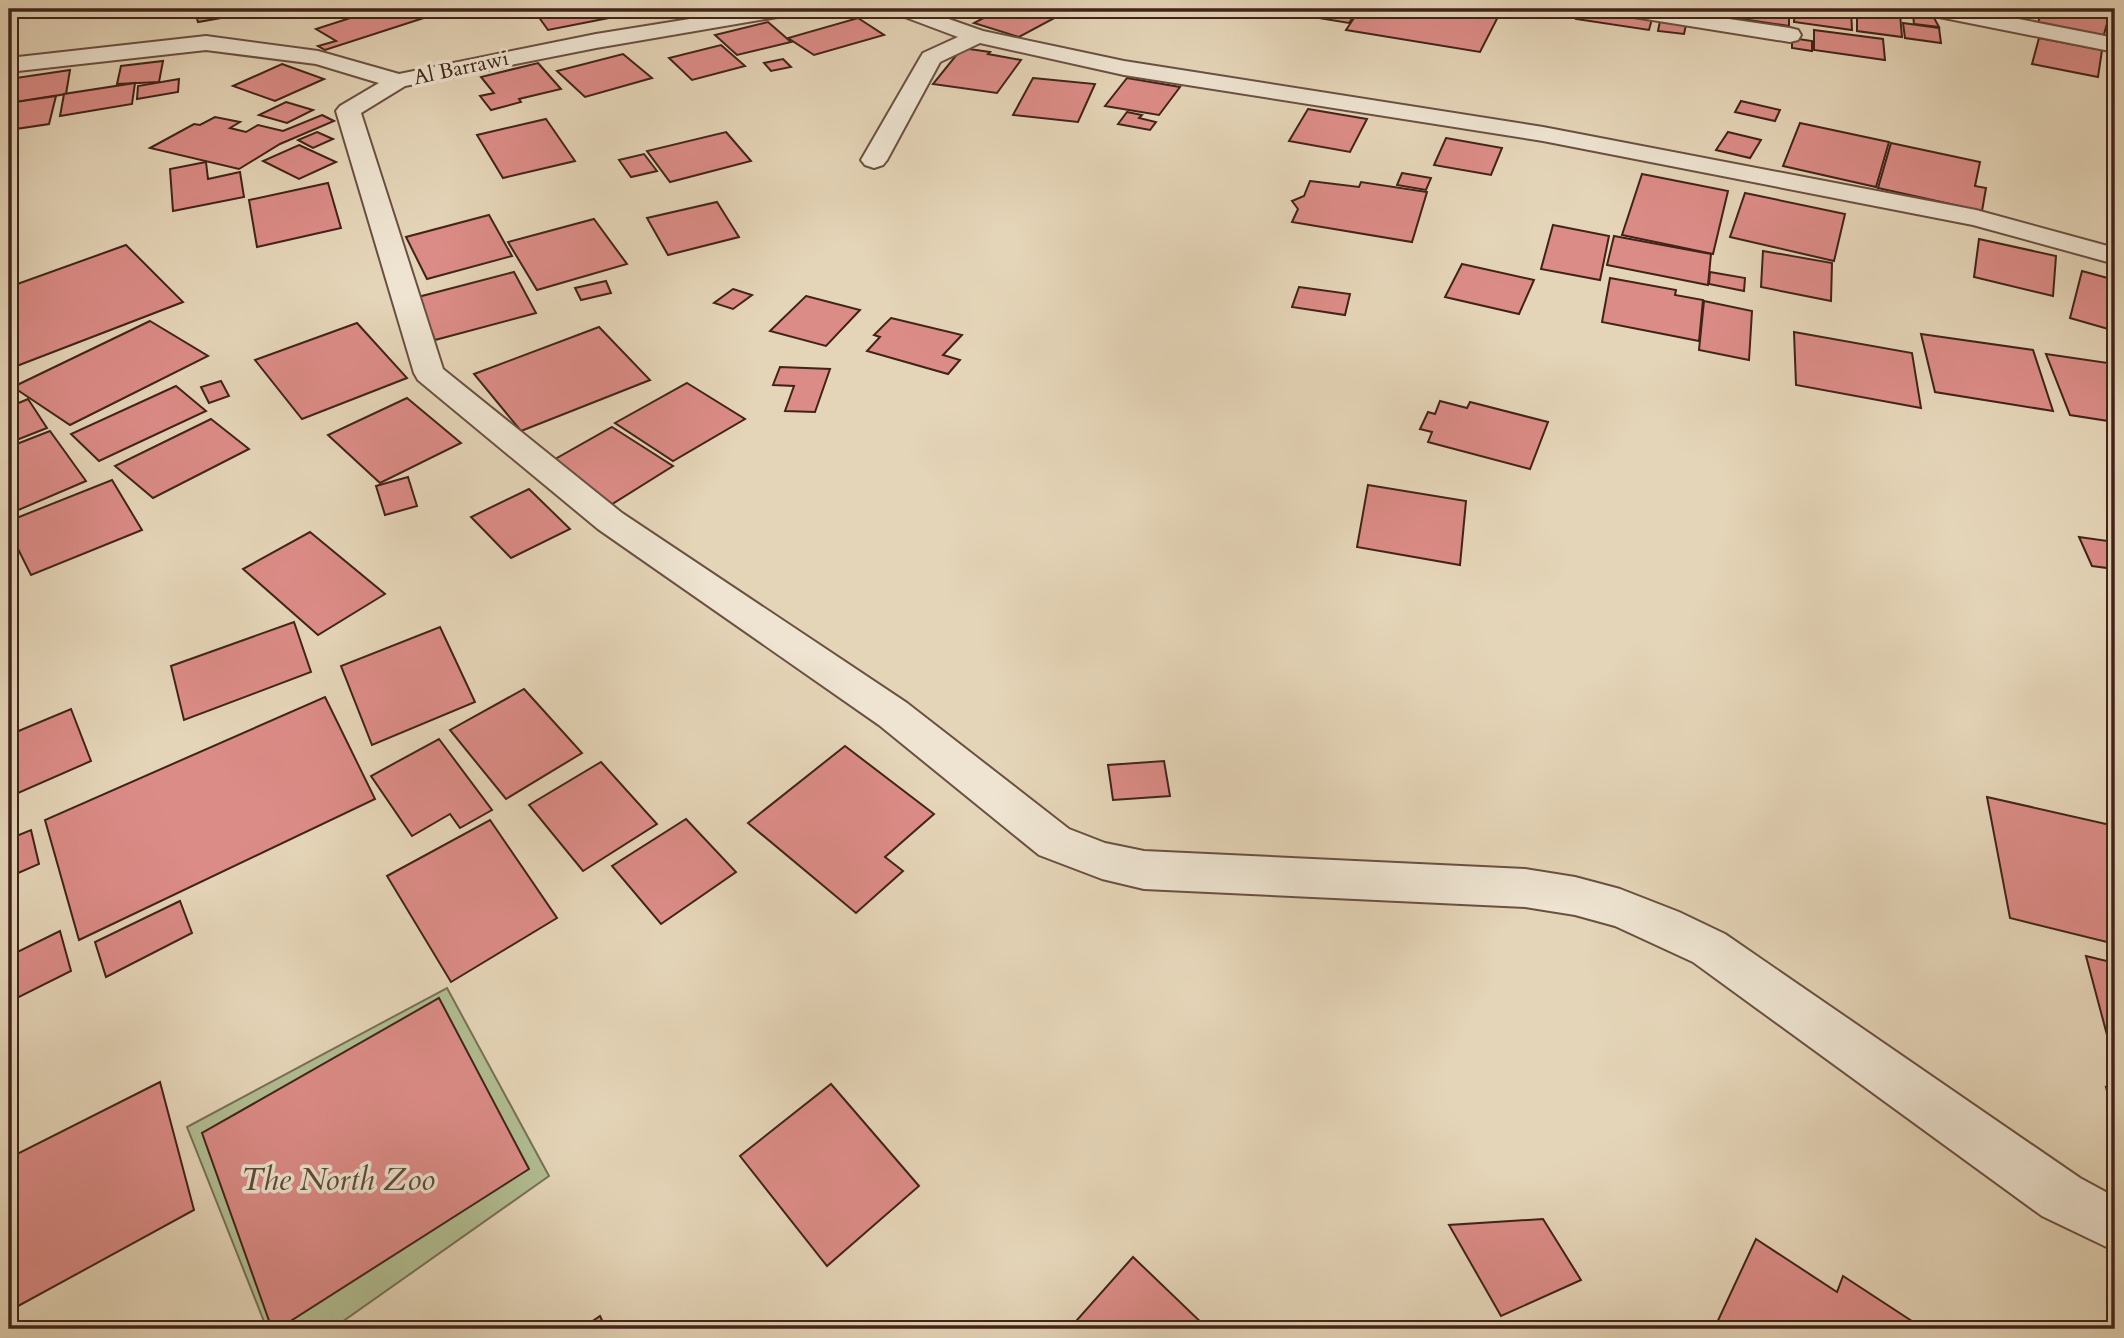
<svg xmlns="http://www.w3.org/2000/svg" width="2124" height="1338" font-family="Cardo,serif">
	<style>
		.green { fill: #b1be92; stroke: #797055; stroke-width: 2 }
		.building { fill: #dc8c87; stroke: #412318; stroke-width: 2 }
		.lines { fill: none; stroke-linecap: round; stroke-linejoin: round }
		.minor-casing { stroke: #6a5040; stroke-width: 4 }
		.minor { fill: #eee4d1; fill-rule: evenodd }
		.labels { text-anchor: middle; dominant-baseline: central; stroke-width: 7; stroke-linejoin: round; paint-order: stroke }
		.far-street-label { font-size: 21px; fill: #412318; stroke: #eee4d1 }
		.near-park-label { font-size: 32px; font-style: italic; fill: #5d4a36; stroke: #eee4d1 }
	</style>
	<rect width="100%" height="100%" fill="#e5d5b8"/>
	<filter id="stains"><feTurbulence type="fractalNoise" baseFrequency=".00286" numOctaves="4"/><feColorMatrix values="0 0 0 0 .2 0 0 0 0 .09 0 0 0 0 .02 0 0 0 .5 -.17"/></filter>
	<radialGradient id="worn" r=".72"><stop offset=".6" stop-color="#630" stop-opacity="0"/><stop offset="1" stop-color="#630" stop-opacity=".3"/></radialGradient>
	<polygon class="green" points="447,988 549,1176 332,1329 267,1329 187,1127"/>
	<g class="building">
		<polygon points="216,9 224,9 227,17 198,22 195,12"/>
		<polygon points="378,9 421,9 433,15 325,50 318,46 336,41 316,29"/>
		<polygon points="533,9 614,9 619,16 548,30"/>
		<polygon points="928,9 971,9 933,15"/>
		<polygon points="1017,9 1046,9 1062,14 1019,37 974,23 989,15 999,18"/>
		<polygon points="1264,9 1359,9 1349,23"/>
		<polygon points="1360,9 1502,9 1480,52 1346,30"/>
		<polygon points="1540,9 1563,9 1566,17 1543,16"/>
		<polygon points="1586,9 1606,11 1653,15 1649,30 1576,19 1578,13 1584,14"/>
		<polygon points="1728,9 1730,16 1655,9"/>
		<polygon points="1736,9 1789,9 1789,26 1735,18"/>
		<polygon points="1795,9 1851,9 1852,30 1794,22"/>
		<polygon points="1857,9 1900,14 1902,37 1857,31"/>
		<polygon points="1990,9 2025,9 2023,15"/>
		<polygon points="2043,9 2111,9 2103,38 2037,25"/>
		<polygon points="1913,14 1933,16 1939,27 1914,24"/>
		<polygon points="858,18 884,35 814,55 788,38"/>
		<polygon points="1660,21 1686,25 1684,34 1658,31"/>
		<polygon points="768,22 791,42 737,55 715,35"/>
		<polygon points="1903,23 1939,28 1941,43 1905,38"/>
		<polygon points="1814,30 1883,39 1885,60 1814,50"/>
		<polygon points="1792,38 1812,41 1812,51 1792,48"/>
		<polygon points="2039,38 2102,50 2098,77 2032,64"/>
		<polygon points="721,45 745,66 692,80 669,58"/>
		<polygon points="962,48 990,52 988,54 1021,60 997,93 933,84"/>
		<polygon points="623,54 652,78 585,97 557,71"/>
		<polygon points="783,59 791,67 771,71 764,63"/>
		<polygon points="163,61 159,82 117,84 121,66"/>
		<polygon points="538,63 561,89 519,99 521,102 491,110 480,96 494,93 481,77"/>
		<polygon points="282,64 324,79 275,101 233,86"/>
		<polygon points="70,70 66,94 9,103 9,79"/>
		<polygon points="1033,78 1095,84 1078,122 1013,115"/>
		<polygon points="1127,78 1180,87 1159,115 1105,106"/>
		<polygon points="179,79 178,92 137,99 138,86"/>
		<polygon points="135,83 132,104 60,116 64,94"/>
		<polygon points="56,96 49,124 9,130 9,103"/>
		<polygon points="1741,101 1780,110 1775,121 1735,112"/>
		<polygon points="286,102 313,110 287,123 259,115"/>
		<polygon points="1308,109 1367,119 1350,152 1289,141"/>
		<polygon points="1127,112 1142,115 1139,118 1156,122 1150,130 1118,124"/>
		<polygon points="322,115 334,121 280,144 239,169 150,148 194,124 200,125 215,117 240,122 230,128 246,132 258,125 283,131"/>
		<polygon points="546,119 575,161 503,178 477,135"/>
		<polygon points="1800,123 1889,142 1876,187 1783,166"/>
		<polygon points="317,132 333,139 313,148 298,140"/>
		<polygon points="726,132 751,161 670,182 647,151"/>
		<polygon points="1728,132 1761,140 1750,158 1716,150"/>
		<polygon points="1446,138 1502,148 1491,175 1434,165"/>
		<polygon points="1891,143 1980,162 1975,186 1986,188 1982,211 1878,188"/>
		<polygon points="299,145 336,162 299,179 263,161"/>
		<polygon points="644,154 657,171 631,177 619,160"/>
		<polygon points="206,162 208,179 240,172 244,197 173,211 170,169"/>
		<polygon points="1402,173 1431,178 1426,190 1397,185"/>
		<polygon points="1642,174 1728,191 1713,254 1622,235"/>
		<polygon points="1310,181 1359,187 1361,182 1427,192 1412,242 1292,222 1298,209 1292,201 1304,196"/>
		<polygon points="328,183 341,228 257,247 249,200"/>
		<polygon points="1745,193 1845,214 1834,261 1730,237"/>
		<polygon points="717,202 739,237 668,255 647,218"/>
		<polygon points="489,215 512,256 427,279 406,237"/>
		<polygon points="594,219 627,264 537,290 508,242"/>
		<polygon points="1553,225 1609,236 1600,280 1541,269"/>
		<polygon points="1614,236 1711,254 1708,285 1607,265"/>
		<polygon points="1979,239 2056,256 2053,296 1974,277"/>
		<polygon points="126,245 183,302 9,369 9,287"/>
		<polygon points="1763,251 1832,263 1831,301 1761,287"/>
		<polygon points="1462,264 1534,280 1519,314 1445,297"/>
		<polygon points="2082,271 2115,280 2115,331 2070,318"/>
		<polygon points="514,272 536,313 435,340 418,297"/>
		<polygon points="1710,272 1745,278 1744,291 1709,284"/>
		<polygon points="1610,278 1676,290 1675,295 1703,300 1699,341 1602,322"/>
		<polygon points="606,281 611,293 581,300 575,288"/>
		<polygon points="1299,287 1350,294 1345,315 1292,307"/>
		<polygon points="733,289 752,295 733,309 714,303"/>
		<polygon points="806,296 860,310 826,346 770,331"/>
		<polygon points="1704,301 1752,311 1749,360 1699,350"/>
		<polygon points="891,318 962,335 943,355 960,360 948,374 867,351 880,337 874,335"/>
		<polygon points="150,321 208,356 70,425 13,387"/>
		<polygon points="357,323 407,378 302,419 255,360"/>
		<polygon points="599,327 650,380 521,431 474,374"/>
		<polygon points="1794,332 1912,353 1921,408 1796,385"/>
		<polygon points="1921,334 2033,350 2053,411 1935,392"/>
		<polygon points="2046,354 2115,364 2115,422 2070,415"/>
		<polygon points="780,367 830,369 815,412 785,411 794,386 773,385"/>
		<polygon points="221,381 229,396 209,403 201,387"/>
		<polygon points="687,383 745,419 673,461 615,423"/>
		<polygon points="176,386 206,411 99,461 71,434"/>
		<polygon points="407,398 461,443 380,483 328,435"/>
		<polygon points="28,399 47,428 9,443 9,407"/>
		<polygon points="1440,401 1467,408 1470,402 1548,422 1530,469 1428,442 1432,432 1420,429 1428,412 1435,414"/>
		<polygon points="211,419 249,449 153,498 115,466"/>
		<polygon points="612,427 673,466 609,506 548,463"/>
		<polygon points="50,431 86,481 9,514 9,447"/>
		<polygon points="408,477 417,506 385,515 376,486"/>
		<polygon points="112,480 142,530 31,575 9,531 9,521"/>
		<polygon points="1368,485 1466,501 1460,565 1357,547"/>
		<polygon points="529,489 570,529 511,558 471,517"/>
		<polygon points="310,532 385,594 318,635 243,569"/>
		<polygon points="2079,537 2115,542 2115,569 2092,566"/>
		<polygon points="294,622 311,672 184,720 171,666"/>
		<polygon points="440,627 475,702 372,745 341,666"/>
		<polygon points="524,689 582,753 506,799 450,730"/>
		<polygon points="325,697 375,799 79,940 45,820"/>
		<polygon points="71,709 91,761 9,797 9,735"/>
		<polygon points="439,739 492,810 460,828 450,814 412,836 371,776"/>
		<polygon points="845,746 934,814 885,857 903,871 856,913 748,823"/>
		<polygon points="1164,761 1170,796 1113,800 1108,765"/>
		<polygon points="601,762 657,824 583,871 529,805"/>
		<polygon points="1987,797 2115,826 2115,944 2010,918"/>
		<polygon points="686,819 736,872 661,924 612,866"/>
		<polygon points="490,820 557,918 451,982 387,876"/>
		<polygon points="31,830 39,864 9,877 9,839"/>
		<polygon points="180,901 192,933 106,977 95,942"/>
		<polygon points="60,931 71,971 9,1002 9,956"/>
		<polygon points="2086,956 2115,963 2115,1065"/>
		<polygon points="439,998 529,1169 278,1329 272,1329 202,1133"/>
		<polygon points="160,1082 194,1210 9,1311 9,1158"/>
		<polygon points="831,1084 919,1186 827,1266 740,1156"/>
		<polygon points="2106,1087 2115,1089 2115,1122"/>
		<polygon points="1543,1219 1581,1280 1501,1316 1449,1225"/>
		<polygon points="1756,1239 1837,1292 1843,1276 1924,1329 1714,1329"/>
		<polygon points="1133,1257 1208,1329 1069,1329"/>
		<polygon points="600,1316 606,1329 581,1329"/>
	</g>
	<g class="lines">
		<g class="minor-casing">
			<g id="minor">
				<polygon points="752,9 800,9 796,13 789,15 596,48 405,86 361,113 443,369 622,513 907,703 1069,829 1105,843 1144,851 1525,869 1575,877 1620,889 1679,912 1725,934 2080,1178 2115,1197 2115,1251 2042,1216 1693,962 1615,926 1575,915 1525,907 1144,889 1102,879 1039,855 879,725 598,529 418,380 414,373 336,111 340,106 379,83 316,64 206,50 9,72 9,58 206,36 318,51 399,74 596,34"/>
				<polygon points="890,9 920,9 983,31 1124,61 1543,127 1976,210 2115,248 2115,264 1973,225 1543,141 1124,75 980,43 940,62 887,160 883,165 874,168 865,165 861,160 920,58 923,53 958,37 894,13"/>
				<polygon points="1610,9 1661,9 1790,28 1798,30 1801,35 1798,40 1790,42 1621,15 1614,13"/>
				<polygon points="1918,9 1983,9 1983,12 2115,38 2115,52 1929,15 1922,13"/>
			</g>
		</g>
		<use href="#minor" class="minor"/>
	</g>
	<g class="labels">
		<g class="far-street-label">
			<text transform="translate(461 68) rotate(-12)">Al Barrawi</text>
		</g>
		<g class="near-park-label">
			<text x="338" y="1180">The North Zoo</text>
		</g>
	</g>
	<rect width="2124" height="1338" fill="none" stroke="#e5d5b8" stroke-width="35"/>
	<rect x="10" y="10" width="2103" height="1317" fill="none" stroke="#412318" stroke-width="3.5"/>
	<rect x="18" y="18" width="2089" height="1303" fill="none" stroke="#412318" stroke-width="2"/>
	<rect width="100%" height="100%" filter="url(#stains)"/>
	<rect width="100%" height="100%" fill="url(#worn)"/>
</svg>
